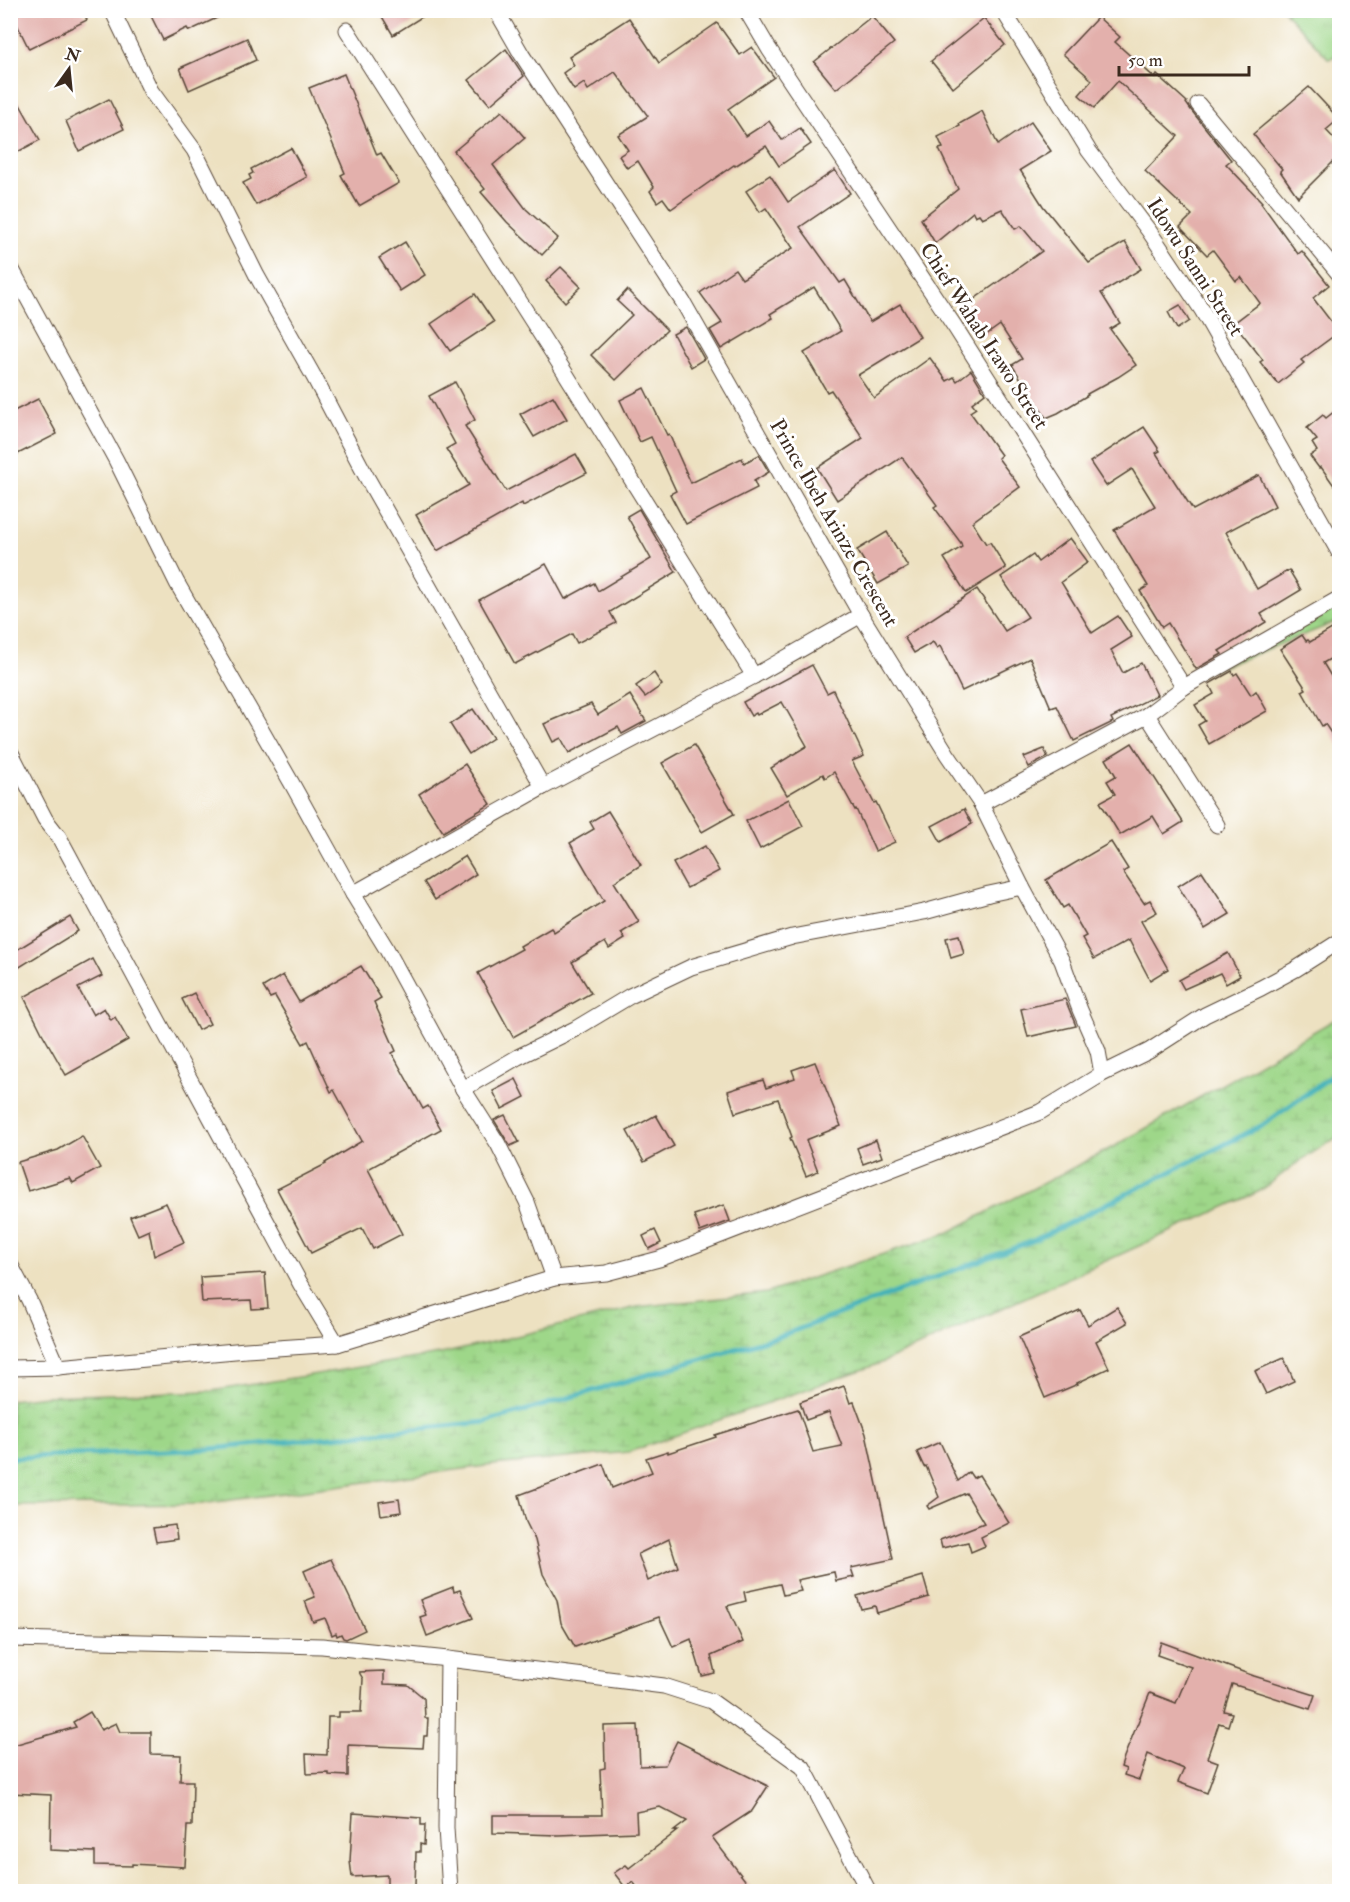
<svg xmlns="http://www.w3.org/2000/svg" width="1350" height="1902" font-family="'IM FELL Double Pica',serif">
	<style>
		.grass { fill: url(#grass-tufts); stroke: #6c8054; stroke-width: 1.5 }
		.wetland { fill: url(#wetland-marsh); stroke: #6c8054; stroke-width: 1.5 }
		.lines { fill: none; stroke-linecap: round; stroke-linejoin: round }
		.stream { stroke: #41b1b9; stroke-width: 5 }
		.building { fill: #e3b0ac; fill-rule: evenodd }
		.street-casing { stroke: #564536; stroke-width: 17 }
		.street { stroke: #fff; stroke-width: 15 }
		.labels { text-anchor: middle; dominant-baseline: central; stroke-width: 6; stroke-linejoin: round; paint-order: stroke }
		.street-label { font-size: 21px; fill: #3b2a1e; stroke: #fff }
	</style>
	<defs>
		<pattern id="grass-tufts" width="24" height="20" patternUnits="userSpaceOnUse" patternTransform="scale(1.5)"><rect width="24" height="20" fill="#9ed789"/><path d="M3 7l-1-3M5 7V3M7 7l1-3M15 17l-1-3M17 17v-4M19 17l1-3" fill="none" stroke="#89b976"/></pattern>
		<pattern id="wetland-marsh" width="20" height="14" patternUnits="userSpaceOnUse" patternTransform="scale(1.5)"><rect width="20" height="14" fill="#9ed789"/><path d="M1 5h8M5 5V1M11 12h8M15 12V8" fill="none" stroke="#89b976"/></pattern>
	</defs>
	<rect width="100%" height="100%" fill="#fff"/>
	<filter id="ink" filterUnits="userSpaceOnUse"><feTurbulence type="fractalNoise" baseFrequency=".0167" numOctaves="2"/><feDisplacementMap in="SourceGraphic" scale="12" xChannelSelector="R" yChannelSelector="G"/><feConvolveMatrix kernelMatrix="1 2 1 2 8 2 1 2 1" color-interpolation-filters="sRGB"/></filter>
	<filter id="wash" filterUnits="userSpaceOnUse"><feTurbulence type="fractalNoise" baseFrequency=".008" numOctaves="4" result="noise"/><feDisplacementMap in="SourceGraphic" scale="24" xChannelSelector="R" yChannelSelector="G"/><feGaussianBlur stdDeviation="1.35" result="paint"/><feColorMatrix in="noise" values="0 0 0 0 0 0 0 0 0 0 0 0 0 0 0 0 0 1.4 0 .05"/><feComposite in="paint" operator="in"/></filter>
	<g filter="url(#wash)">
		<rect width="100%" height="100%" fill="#ede1c1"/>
		<g class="grass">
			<polygon points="1284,11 1339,11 1339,54 1329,59"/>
			<polygon points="1339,606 1339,621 1212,671"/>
		</g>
		<polygon class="wetland" points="1339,1017 1339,1136 1301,1160 1260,1191 881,1363 629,1452 493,1465 201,1504 11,1506 11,1400 47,1396 212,1391 446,1353 637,1307 767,1293 949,1232 1117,1145"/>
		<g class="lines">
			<polyline class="stream" points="10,1458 210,1449 486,1422 783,1335 1035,1240 1263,1125 1340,1070"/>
		</g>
		<g id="blocks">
			<g class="building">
				<polygon points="10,10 82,10 87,20 29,49"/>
				<polygon points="148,10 234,10 189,31 187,28 163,40"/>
				<polygon points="378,10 433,10 393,35"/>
				<polygon points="872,16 894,43 836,89 814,62"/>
				<polygon points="1098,17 1120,37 1115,42 1155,78 1157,75 1187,102 1186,103 1191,110 1231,160 1226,164 1262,202 1261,203 1298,254 1302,251 1329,285 1313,298 1339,332 1301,360 1304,363 1278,384 1260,362 1263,360 1234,323 1260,303 1241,277 1236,281 1213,250 1207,255 1180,227 1192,215 1145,171 1178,136 1118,81 1094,108 1079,95 1092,80 1063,54"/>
				<polygon points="629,18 659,63 717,23 740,55 752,47 774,77 728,109 746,136 769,121 782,140 800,128 811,144 779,166 766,146 735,166 734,165 671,209 663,198 657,202 650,191 654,187 638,161 627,168 619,156 628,150 618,135 648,116 615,72 588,90 584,83 574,90 563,73 574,65 569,57"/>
				<polygon points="984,18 1005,45 953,88 931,61"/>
				<polygon points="247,38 256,60 189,90 180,68"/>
				<polygon points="506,49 524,76 490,105 469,80"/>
				<polygon points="344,74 377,155 381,153 399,183 359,206 341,175 345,173 309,88"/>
				<polygon points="10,87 40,140 10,156"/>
				<polygon points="1309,87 1339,119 1326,130 1340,145 1340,155 1298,197 1280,171 1282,169 1253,134"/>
				<polygon points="109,99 124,129 79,151 66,121"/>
				<polygon points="502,111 525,138 493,165 526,209 558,238 542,255 507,222 481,192 485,189 454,151"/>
				<polygon points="982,111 998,145 1031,122 1051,151 1020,170 1043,206 1089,263 1125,242 1141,269 1101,293 1120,323 1110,329 1136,365 1118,377 1087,394 1088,395 1058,413 1046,418 1012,365 1022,359 1000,325 982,338 975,329 972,331 963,319 968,315 963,307 1042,251 1021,226 1015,229 1002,209 982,218 979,214 975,216 973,212 935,243 921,219 958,189 939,149 943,148 938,137 960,126 959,124"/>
				<polygon points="291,148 307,177 256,205 243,183 251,179 249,175 253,173 251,169"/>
				<polygon points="835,170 850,193 800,227 840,283 845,280 870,322 900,304 920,337 858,375 874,398 930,358 947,381 954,377 957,381 971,370 985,393 972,403 976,408 970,412 1001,455 998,458 1020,487 972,522 986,544 990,542 1006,568 966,593 944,558 962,547 961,543 934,507 937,505 902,457 837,500 817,468 863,438 831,390 827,392 804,353 841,331 814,287 770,314 773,318 721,349 710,330 722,323 700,293 735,269 742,279 793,248 766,208 760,212 746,191 770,175 788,202"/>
				<polygon points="405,242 425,275 400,291 379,258"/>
				<polygon points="561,267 581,287 565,302 546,281"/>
				<polygon points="627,290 667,330 616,380 591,355 632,315 617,301"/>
				<polygon points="475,294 494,322 450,351 431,324"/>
				<polygon points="1180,305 1189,321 1177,329 1168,312"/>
				<polygon points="686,327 704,359 691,367 673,334"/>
				<polygon points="455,382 475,420 465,426 506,491 576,454 587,473 523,506 522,503 437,551 416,515 469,485 446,449 455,444 429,396"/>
				<polygon points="644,388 667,435 669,434 691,483 742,458 744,463 759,455 769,472 754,481 757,488 686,524 670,494 676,491 651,437 640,442 620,400"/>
				<polygon points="553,396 567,419 534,437 520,414"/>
				<polygon points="38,399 57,434 10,458 10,413"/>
				<polygon points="1340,407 1340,494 1321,467 1319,468 1310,456 1317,451 1312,443 1317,440 1307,428 1323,415 1326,418"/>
				<polygon points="1144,427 1160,451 1156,453 1193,510 1259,475 1275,506 1226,532 1257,589 1289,570 1301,590 1261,614 1266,622 1219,651 1222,654 1196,669 1168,623 1162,627 1140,591 1148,586 1114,530 1155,506 1132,469 1106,486 1090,462"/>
				<polygon points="639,509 676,572 610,612 616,623 577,643 572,634 515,664 479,600 546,564 565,599 594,583 598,591 651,559 627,516"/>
				<polygon points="887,532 908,567 878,584 857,550"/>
				<polygon points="1070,538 1088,562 1061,582 1092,633 1118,616 1132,637 1111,650 1123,673 1141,663 1157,695 1111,718 1113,722 1074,741 1057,706 1051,708 1030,658 962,691 940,646 937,648 933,642 914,653 904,637 977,589 1005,631 1028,617 1001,577 1033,555 1038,562"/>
				<polygon points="1340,624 1340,653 1323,663 1340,691 1340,747 1325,724 1322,726 1302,691 1306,689 1280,649 1302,635 1306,641 1308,640 1310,642"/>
				<polygon points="812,665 827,693 833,690 864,756 852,761 874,803 876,802 895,842 875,851 856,809 855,810 834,772 825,778 823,774 787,795 771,768 807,746 782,702 757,715 756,713 751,716 743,702"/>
				<polygon points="1232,671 1234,675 1237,673 1251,695 1256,691 1267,711 1209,744 1198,725 1205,721 1195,705 1214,694 1209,684"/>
				<polygon points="654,673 662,685 645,697 636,686"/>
				<polygon points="630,695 646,721 622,734 618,727 569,753 561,738 553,742 544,724 591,704 598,715"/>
				<polygon points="473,709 493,738 469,754 450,724"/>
				<polygon points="1132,743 1183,822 1164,834 1153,816 1120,835 1100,802 1115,794 1107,781 1116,776 1106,759"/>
				<polygon points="694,745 734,814 702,832 662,763"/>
				<polygon points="1044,749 1048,757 1029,767 1024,757"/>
				<polygon points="465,764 491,804 443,832 419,794"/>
				<polygon points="789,799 803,826 760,849 746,821"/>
				<polygon points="964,809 972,824 941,842 932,826"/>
				<polygon points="608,811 641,865 614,882 639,922 621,933 625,939 609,949 605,942 572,962 591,993 513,1037 478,973 522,949 520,946 551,928 554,932 604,901 570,843 594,829 590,822"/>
				<polygon points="1111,842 1128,869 1123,872 1144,903 1150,900 1157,912 1141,921 1168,969 1150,980 1129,940 1094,959 1082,938 1086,936 1068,905 1063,908 1046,880"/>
				<polygon points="705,846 719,871 687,888 673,863"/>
				<polygon points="465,856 476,874 435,900 424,882"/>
				<polygon points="1202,871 1230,914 1205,929 1178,886"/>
				<polygon points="70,917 78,931 10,973 10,954"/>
				<polygon points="959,935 964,954 951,958 946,938"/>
				<polygon points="1228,953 1240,976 1226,984 1220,973 1184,989 1179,980"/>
				<polygon points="93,959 102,976 78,988 93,1015 104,1008 111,1020 115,1017 128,1040 66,1075 42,1033 24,997"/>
				<polygon points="361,966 381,998 374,1002 396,1051 392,1053 423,1109 428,1106 441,1129 368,1169 402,1234 373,1249 362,1228 311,1253 277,1189 326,1164 325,1163 362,1141 334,1090 331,1092 308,1041 303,1044 275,996 270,998 263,987 283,975 299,1002"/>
				<polygon points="194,993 210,1024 198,1030 182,999"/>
				<polygon points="1065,999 1076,1026 1028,1037 1021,1009"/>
				<polygon points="815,1062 841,1126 806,1140 818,1171 806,1176 790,1138 792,1137 778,1099 735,1113 728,1091 763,1080 766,1088 795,1078 792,1070"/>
				<polygon points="516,1079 525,1097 502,1109 493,1091"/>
				<polygon points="505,1115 519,1142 510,1146 494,1120"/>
				<polygon points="656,1115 674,1146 644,1162 627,1131"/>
				<polygon points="82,1136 100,1168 73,1183 70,1178 28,1191 18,1162 58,1150"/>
				<polygon points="876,1140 882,1157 863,1164 857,1148"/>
				<polygon points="166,1203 184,1242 154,1256 149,1230 138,1235 130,1217"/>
				<polygon points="724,1205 730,1221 700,1232 694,1215"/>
				<polygon points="655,1230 661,1243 649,1249 643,1236"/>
				<polygon points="265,1273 268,1308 252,1309 251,1300 202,1302 200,1277"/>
				<polygon points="1117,1307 1127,1323 1096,1341 1109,1368 1077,1383 1078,1384 1045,1398 1019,1337 1080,1310 1088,1325"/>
				<polygon points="1284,1358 1294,1381 1266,1394 1255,1371"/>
				<path d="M844,1386L850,1403L854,1402L866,1434L893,1559L851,1568L854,1577L836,1581L834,1572L797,1580L801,1591L783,1595L780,1584L744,1592L746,1601L727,1606L743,1642L711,1656L715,1673L702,1676L691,1639L673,1647L659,1617L575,1647L561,1623L557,1600L543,1574L535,1540L526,1522L519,1495L603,1464L612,1488L652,1472L646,1458L668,1451V1453L716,1437L715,1435L798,1409L813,1452L842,1446L829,1412L806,1420L800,1402ZM669,1539L678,1567L648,1581L638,1554Z"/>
				<polygon points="940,1442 958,1481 969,1472 973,1478 979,1475 1009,1523 981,1537 985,1546 971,1552 968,1542 942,1548 940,1540 984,1523 966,1493 929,1509 927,1506 939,1497 926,1466 924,1467 917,1452"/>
				<polygon points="399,1499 401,1512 381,1515 379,1502"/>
				<polygon points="175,1525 177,1539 156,1542 153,1528"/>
				<polygon points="331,1559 365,1630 346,1639 343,1638 341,1634 337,1636 336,1633 332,1635 325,1618 313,1622 305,1601 315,1597 304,1571"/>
				<polygon points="923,1576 929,1597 877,1613 875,1606 861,1609 857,1596"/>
				<polygon points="453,1587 454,1592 460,1590 473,1618 427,1636 420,1617 426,1615 420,1600"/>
				<polygon points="1161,1642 1254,1676 1315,1695 1310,1709 1232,1684 1224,1711 1232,1713 1228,1726 1219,1723 1207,1758 1218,1762 1207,1793 1178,1782 1184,1769 1148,1754 1139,1780 1124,1775 1126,1769 1121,1767 1124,1757 1150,1693 1176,1703 1191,1667 1157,1655"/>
				<polygon points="384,1671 384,1684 408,1685 424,1698 425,1718 428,1718 427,1736 424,1736 423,1748 348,1745 348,1776 329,1775 329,1773 307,1774 306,1754 327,1755 328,1717 339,1717 339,1712 361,1712 363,1679 359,1672"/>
				<polygon points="90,1712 101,1730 116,1723 120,1732 151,1732 151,1754 181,1755 180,1781 193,1781 192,1826 187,1826 185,1867 132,1864 132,1866 95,1865 95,1852 50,1850 51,1795 10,1793 10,1746 76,1727 73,1722"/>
				<polygon points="638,1725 640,1766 665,1765 677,1741 768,1786 752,1811 712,1837 754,1892 641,1892 633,1882 625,1887 614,1873 626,1865 629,1868 677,1831 674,1831 687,1821 660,1807 636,1812 637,1832 558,1835 493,1833 493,1815 602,1815 600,1769 605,1768 604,1726"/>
				<polygon points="353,1813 421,1818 421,1825 425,1825 424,1845 420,1844 420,1852 416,1852 415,1886 387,1885 387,1875 352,1877 350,1861"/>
			</g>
		</g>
	</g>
	<g filter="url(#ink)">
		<use href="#blocks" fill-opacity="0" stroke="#564536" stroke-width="1.5"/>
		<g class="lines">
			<g class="street-casing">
				<g id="street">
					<polyline points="112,10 151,91 194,150 257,276 314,377 366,476 543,787"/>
					<polyline points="496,10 522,55 683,302 861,615 947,754 981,804 1022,887 1062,961 1080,1010 1098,1051 1102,1074"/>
					<polyline points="746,10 769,49 955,327 1184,687"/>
					<polyline points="1003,10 1089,151 1149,231 1202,310 1340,554"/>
					<polyline points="347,30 564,371 754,676"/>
					<polyline points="1198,104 1340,275"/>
					<polyline points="10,266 116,460 177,583 291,782 353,894 386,948 463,1089 498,1144 527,1202 554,1278"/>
					<polyline points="1147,715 1217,825"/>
					<polyline points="10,751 45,819 59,837 300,1283 337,1344"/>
					<polyline points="981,804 1147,715 1184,687 1340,598"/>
					<polyline points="353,894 543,787 754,676 861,615"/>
					<polyline points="463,1089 518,1057 575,1029 630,996 691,967 792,937 924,912 989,894 1022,887"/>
					<polyline points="10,1264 29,1300 58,1367"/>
					<polyline points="10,1368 58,1367 246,1350 337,1344 554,1278 606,1273 659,1259 1040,1112 1102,1074 1149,1051 1205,1015 1261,988 1296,969 1340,941"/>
					<polyline points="10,1639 322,1646 448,1659 664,1686 711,1701 803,1767 869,1892"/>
					<polyline points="448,1659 446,1828 450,1892"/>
				</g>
			</g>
			<use href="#street" class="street"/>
		</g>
	</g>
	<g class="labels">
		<g class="street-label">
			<text transform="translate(1195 267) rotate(57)">Idowu Sanni Street</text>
			<text transform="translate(984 336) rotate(57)">Chief Wahab Irawo Street</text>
			<text transform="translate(834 523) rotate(60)">Prince Ibeh Arinze Crescent</text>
		</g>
	</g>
	<rect width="1350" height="1902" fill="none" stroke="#fff" stroke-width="36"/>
	<g transform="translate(69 69) rotate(15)" stroke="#ffffff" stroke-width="4.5" paint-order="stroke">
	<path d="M0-4.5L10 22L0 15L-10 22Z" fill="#3b2a1e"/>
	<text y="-9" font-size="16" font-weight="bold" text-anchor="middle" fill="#3b2a1e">N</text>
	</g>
	<path d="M1119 66v9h130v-9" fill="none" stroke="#3b2a1e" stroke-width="3"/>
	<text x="1128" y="66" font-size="18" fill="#3b2a1e" stroke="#ffffff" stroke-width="4.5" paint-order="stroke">50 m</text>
</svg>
